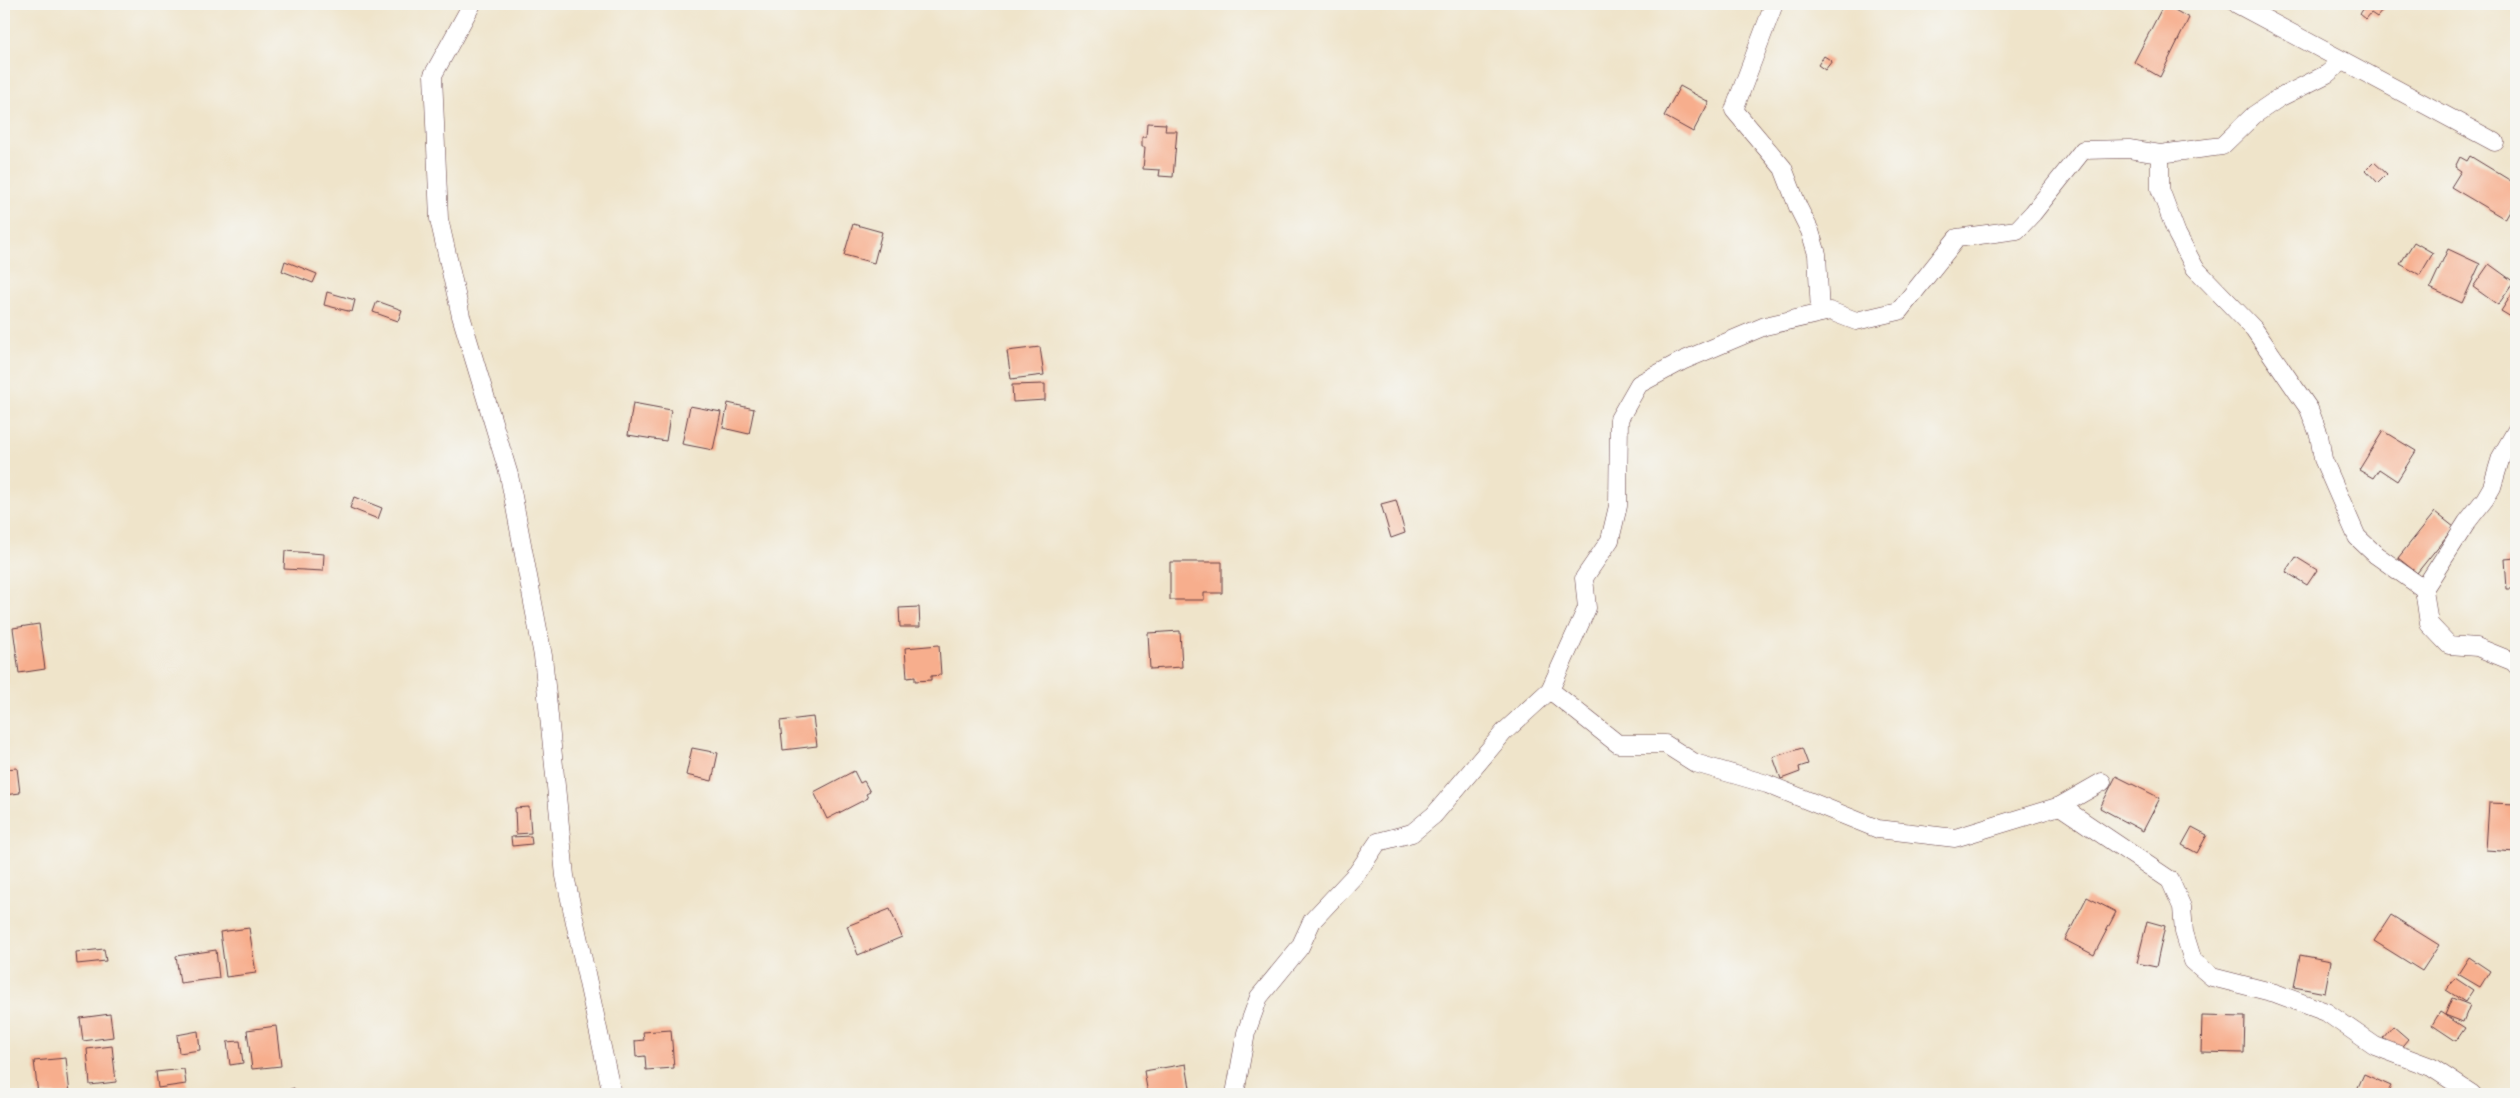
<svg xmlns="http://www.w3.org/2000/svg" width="2520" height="1098" font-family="Kalam,sans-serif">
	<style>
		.building { fill: #f7ae8d }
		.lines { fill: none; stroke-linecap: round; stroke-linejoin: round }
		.street-casing { stroke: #633d43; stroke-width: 19 }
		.street { stroke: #fff; stroke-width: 18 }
	</style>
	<rect width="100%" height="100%" fill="#f6f6f2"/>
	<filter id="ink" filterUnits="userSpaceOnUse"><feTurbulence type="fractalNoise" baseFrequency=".02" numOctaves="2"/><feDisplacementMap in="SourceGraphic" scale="10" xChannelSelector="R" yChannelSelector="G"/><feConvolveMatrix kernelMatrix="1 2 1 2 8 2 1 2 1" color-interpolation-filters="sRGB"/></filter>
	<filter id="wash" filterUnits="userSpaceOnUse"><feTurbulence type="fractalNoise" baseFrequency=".0096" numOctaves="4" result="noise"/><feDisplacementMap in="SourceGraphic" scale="20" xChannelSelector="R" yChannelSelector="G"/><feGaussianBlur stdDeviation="1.12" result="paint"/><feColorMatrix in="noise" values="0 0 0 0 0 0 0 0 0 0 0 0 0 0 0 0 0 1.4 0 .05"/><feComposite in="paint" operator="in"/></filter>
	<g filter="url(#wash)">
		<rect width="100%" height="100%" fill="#efe4ca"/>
		<g id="blocks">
			<g class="building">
				<polygon points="2164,4 2189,18 2160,77 2134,62"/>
				<polygon points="2359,4 2388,4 2377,17 2371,13 2366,19 2360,14 2364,8"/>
				<polygon points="1824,56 1832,61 1825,70 1818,65"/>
				<polygon points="1680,86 1709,102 1693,132 1664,116"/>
				<polygon points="1147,123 1166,124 1165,131 1177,131 1173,177 1159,176 1160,170 1143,169 1145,147 1142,147 1142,137 1146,137"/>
				<polygon points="2470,156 2516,184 2516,200 2505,219 2451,187 2461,171 2455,167 2460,157 2467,161"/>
				<polygon points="2374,162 2387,174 2378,183 2366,170"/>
				<polygon points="853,224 882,232 874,263 844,255"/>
				<polygon points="2414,242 2433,253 2420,275 2400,264"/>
				<polygon points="2448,249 2480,264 2462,303 2430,288"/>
				<polygon points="285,261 317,274 313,283 282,271"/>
				<polygon points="2489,264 2514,282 2498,305 2473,287"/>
				<polygon points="2516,288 2516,320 2501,311"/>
				<polygon points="327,292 355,300 352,312 324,305"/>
				<polygon points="377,301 402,310 398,321 373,312"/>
				<polygon points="1040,347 1044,375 1011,379 1007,351"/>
				<polygon points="1045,384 1045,400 1013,402 1012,385"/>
				<polygon points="633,403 671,410 666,441 628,435"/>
				<polygon points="728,403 754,409 749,434 723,428"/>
				<polygon points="690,406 721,412 713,450 682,444"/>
				<polygon points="2383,431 2416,451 2397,481 2379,469 2373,478 2359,470"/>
				<polygon points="354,497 382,508 378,519 350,508"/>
				<polygon points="1396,500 1405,533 1391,538 1381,504"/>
				<polygon points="2435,512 2454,527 2417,573 2398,558"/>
				<polygon points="285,551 324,554 323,571 284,569"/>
				<polygon points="2296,557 2317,570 2307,585 2286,572"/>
				<polygon points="2516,558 2516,589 2507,589 2505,559"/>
				<polygon points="1170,562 1222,562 1222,593 1204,593 1204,600 1170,600"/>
				<polygon points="919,607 920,627 900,627 899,608"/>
				<polygon points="39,624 45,669 19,673 13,628"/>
				<polygon points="1180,631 1182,667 1150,669 1148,633"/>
				<polygon points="939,645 941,675 931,676 931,680 915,681 915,677 907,678 905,648"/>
				<polygon points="4,654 8,682 4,683"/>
				<polygon points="813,717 817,746 783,750 780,721"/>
				<polygon points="692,748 718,753 712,781 686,775"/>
				<polygon points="1802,748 1808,764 1799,767 1800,772 1781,779 1773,757"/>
				<polygon points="17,768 20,793 4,795 4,769"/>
				<polygon points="854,771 860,783 864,781 870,792 866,794 868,798 827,819 814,792"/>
				<polygon points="2116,776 2160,798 2143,831 2100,808"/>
				<polygon points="2489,803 2516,804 2516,852 2486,850"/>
				<polygon points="529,807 531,833 516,834 515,808"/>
				<polygon points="2192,827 2207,835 2197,853 2182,845"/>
				<polygon points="531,836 532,844 512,846 511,837"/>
				<polygon points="2087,897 2116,912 2094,955 2065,940"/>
				<polygon points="890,909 902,937 858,955 847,926"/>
				<polygon points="2391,915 2439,945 2422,971 2374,941"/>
				<polygon points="2147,921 2165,926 2156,967 2137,963"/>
				<polygon points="249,928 256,973 226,977 220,932"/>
				<polygon points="104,949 106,961 77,964 76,952"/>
				<polygon points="216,950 219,978 180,983 176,956"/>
				<polygon points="2300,955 2331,961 2325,993 2294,987"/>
				<polygon points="2469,957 2490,971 2480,987 2458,974"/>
				<polygon points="2455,978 2473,990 2465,1002 2446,990"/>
				<polygon points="2452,998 2470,1005 2463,1022 2445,1015"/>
				<polygon points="2440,1012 2465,1028 2456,1041 2432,1025"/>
				<polygon points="110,1014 113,1037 83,1041 80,1018"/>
				<polygon points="2202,1016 2245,1017 2244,1053 2201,1052"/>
				<polygon points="276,1026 281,1066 252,1069 247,1030"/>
				<polygon points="2393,1026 2408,1039 2398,1051 2383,1038"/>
				<polygon points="671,1030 674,1068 646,1070 645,1056 636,1057 635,1041 644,1040 643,1032"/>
				<polygon points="198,1031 200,1050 179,1053 177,1035"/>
				<polygon points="240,1041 243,1063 230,1065 227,1042"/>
				<polygon points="112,1046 116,1082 90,1085 87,1049"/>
				<polygon points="66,1058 70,1094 38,1094 34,1061"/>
				<polygon points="1186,1064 1191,1094 1148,1094 1144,1071"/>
				<polygon points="184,1069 186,1084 158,1088 156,1072"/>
				<polygon points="2364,1074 2391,1086 2387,1094 2355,1094"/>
				<polygon points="294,1088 295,1094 275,1094"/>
			</g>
		</g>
	</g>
	<g filter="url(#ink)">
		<use href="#blocks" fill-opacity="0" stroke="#633d43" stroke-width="1"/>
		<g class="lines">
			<g class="street-casing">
				<g id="street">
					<polyline points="472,4 433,75 439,219 461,316 509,475 543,656 565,876 612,1094"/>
					<polyline points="1774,4 1734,110 1783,168 1798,207 1810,231 1817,254 1820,313"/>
					<polyline points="2237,4 2495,142"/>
					<polyline points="2160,154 2160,189 2177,234 2195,268 2254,329 2309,409 2319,435 2323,459 2357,537 2376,555 2424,589 2429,624 2449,645 2477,647 2514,662 2516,665"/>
					<polyline points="2424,589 2467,522 2485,499 2492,487 2501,457 2516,431"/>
					<polyline points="1550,690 1618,744 1665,744 1695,763 1767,784 1878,829 1955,838 2060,806 2102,782"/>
					<polyline points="2060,806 2170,880 2182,907 2184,932 2193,961 2212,977 2275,993 2326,1012 2375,1046 2431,1067 2472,1094"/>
					<polyline points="1235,1094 1246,1033 1259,997 1300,947 1312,921 1357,873 1378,842 1412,833 1434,815 1504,732 1550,690 1587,608 1584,578 1610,540 1618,506 1619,419 1639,384 1682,361 1765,326 1830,311 1856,321 1899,311 1957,238 2017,230 2033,213 2083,150 2129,149 2160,154 2222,146 2254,115 2279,98 2327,74 2343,61"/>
				</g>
			</g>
			<use href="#street" class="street"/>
		</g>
	</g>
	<rect width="2520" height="1098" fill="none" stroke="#f6f6f2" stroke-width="20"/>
</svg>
